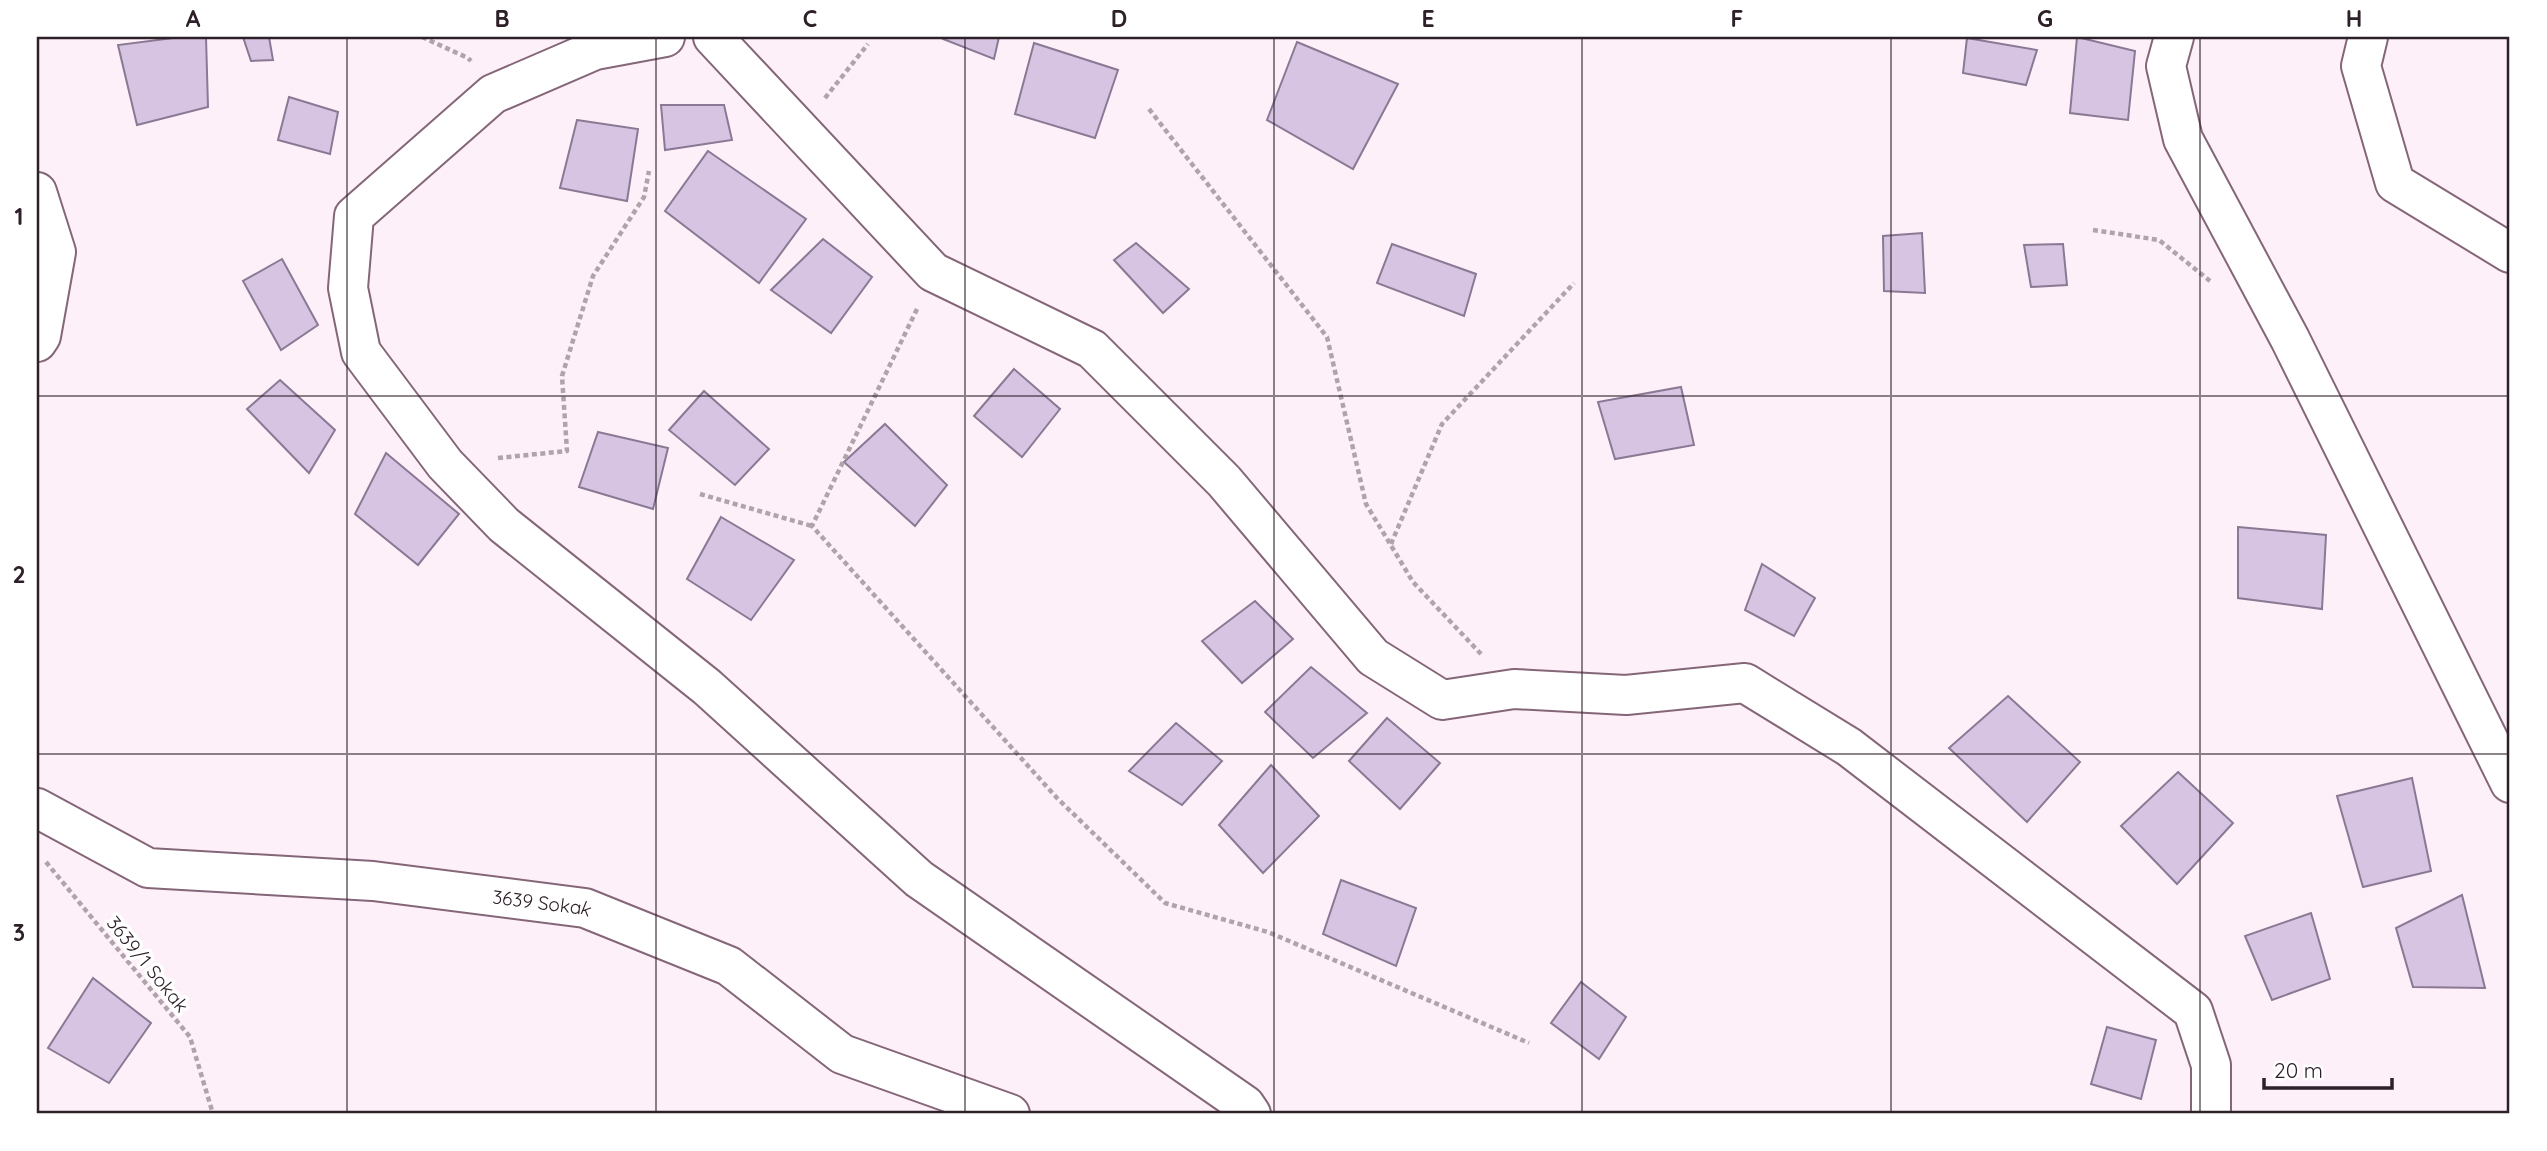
<svg xmlns="http://www.w3.org/2000/svg" width="2547" height="1151" font-family="Quicksand,sans-serif">
	<style>
		.building { fill: #d7c4e2; stroke: #8a7894; stroke-width: 2 }
		.lines { fill: none; stroke-linecap: round; stroke-linejoin: round }
		.minor-casing { stroke: #846678; stroke-width: 42 }
		.tertiary-casing { stroke: #846678; stroke-width: 42 }
		.path { stroke: #b0a3ab; stroke-width: 4.5; stroke-dasharray: 5 3.5; stroke-linecap: butt }
		.minor { stroke: #fff; stroke-width: 38 }
		.tertiary { stroke: #fff; stroke-width: 38 }
		.grid { fill: none; stroke: #2d2028; stroke-width: 2; stroke-opacity: 0.55 }
		.labels { text-anchor: middle; dominant-baseline: central; stroke-width: 7; stroke-linejoin: round; paint-order: stroke }
		.street-label { font-size: 19px; fill: #2d2028; stroke: #fff }
		.neatline { fill: none; stroke: #2d2028; stroke-width: 2.5 }
		.grid-label { font-size: 23px; text-anchor: middle; font-weight: bold; fill: #2d2028 }
	</style>
	<rect width="100%" height="100%" fill="#fef0f8"/>
	<g class="building">
		<polygon points="181,37 206,37 208,107 137,125 118,45"/>
		<polygon points="243,37 269,37 273,60 251,61"/>
		<polygon points="944,37 999,37 994,59 943,39"/>
		<polygon points="2077,37 2135,51 2128,120 2070,113"/>
		<polygon points="1967,38 2037,50 2026,85 1963,73"/>
		<polygon points="1297,42 1398,84 1353,169 1267,120"/>
		<polygon points="1034,43 1118,70 1095,138 1015,114"/>
		<polygon points="289,97 338,112 330,154 278,140"/>
		<polygon points="661,105 724,105 732,140 665,150"/>
		<polygon points="577,120 638,129 627,201 560,188"/>
		<polygon points="708,151 806,219 759,283 665,211"/>
		<polygon points="1922,233 1925,293 1884,291 1883,236"/>
		<polygon points="823,239 872,277 831,333 771,290"/>
		<polygon points="1136,243 1189,289 1163,313 1114,260"/>
		<polygon points="1392,244 1476,274 1464,316 1377,283"/>
		<polygon points="2063,244 2067,285 2031,287 2024,245"/>
		<polygon points="282,259 318,325 281,350 243,281"/>
		<polygon points="1014,369 1060,409 1022,457 974,416"/>
		<polygon points="280,380 335,430 309,473 247,409"/>
		<polygon points="1681,387 1694,445 1615,459 1598,402"/>
		<polygon points="704,391 769,449 735,485 669,430"/>
		<polygon points="885,424 947,485 915,526 844,462"/>
		<polygon points="598,432 668,448 653,509 579,487"/>
		<polygon points="386,453 459,514 418,565 355,514"/>
		<polygon points="721,517 794,560 751,620 687,579"/>
		<polygon points="2238,527 2326,535 2322,609 2238,598"/>
		<polygon points="1762,564 1815,598 1794,636 1745,610"/>
		<polygon points="1255,601 1293,639 1242,683 1202,641"/>
		<polygon points="1311,667 1367,713 1313,758 1265,712"/>
		<polygon points="2008,696 2080,762 2027,822 1949,748"/>
		<polygon points="1387,718 1440,763 1400,809 1349,761"/>
		<polygon points="1176,723 1222,761 1182,805 1129,771"/>
		<polygon points="1271,765 1319,816 1263,873 1219,825"/>
		<polygon points="2178,772 2233,823 2177,884 2121,826"/>
		<polygon points="2412,778 2431,871 2363,887 2337,796"/>
		<polygon points="1341,880 1416,908 1396,966 1323,934"/>
		<polygon points="2462,895 2485,988 2413,987 2396,928"/>
		<polygon points="2311,913 2330,979 2272,1000 2245,936"/>
		<polygon points="93,978 151,1023 109,1083 48,1048"/>
		<polygon points="1581,982 1626,1017 1599,1059 1551,1023"/>
		<polygon points="2107,1027 2156,1040 2141,1099 2091,1084"/>
	</g>
	<g class="lines">
		<g class="minor-casing">
			<g id="minor">
				<polyline points="665,37 595,50 493,94 354,216 348,288 361,352 445,464 504,525 707,687 919,879 1245,1105 1251,1114"/>
				<polyline points="713,37 933,272 1092,349 1224,481 1373,657 1442,700 1514,689 1626,695 1745,683 1849,747 2193,1011 2211,1065 2211,1114"/>
				<polyline points="37,192 56,252 41,336 37,342"/>
				<path id="s1" d="M37,808L148,868L373,881L585,908L729,966L842,1054L1010,1114"/>
			</g>
		</g>
		<g class="tertiary-casing">
			<g id="tertiary">
				<polyline points="2174,37 2166,66 2183,139 2290,339 2510,783"/>
				<polyline points="2368,37 2361,66 2395,183 2510,253"/>
			</g>
		</g>
		<g class="path">
			<polyline points="422,37 468,58 471,61"/>
			<polyline points="825,98 868,44"/>
			<polyline points="1149,109 1327,337 1366,504 1413,582 1481,654"/>
			<polyline points="2093,230 2159,240 2210,281"/>
			<polyline points="917,309 812,526 1057,798 1165,903 1268,932 1529,1043"/>
			<polyline points="498,458 567,451 562,376 593,276 644,197 649,171"/>
			<polyline points="700,494 812,526"/>
			<polyline points="1391,544 1442,424 1574,283"/>
			<polyline points="46,862 190,1037 213,1114"/>
		</g>
		<use href="#minor" class="minor"/>
		<use href="#tertiary" class="tertiary"/>
	</g>
	<path class="grid" d="M347,37V1114M656,37V1114M965,37V1114M1274,37V1114M1582,37V1114M1891,37V1114M2200,37V1114M37,396H2510M37,754H2510"/>
	<g class="labels">
		<g class="street-label">
			<text stroke="none"><textPath href="#s1" startOffset="522">3639 Sokak</textPath></text>
			<text transform="translate(148 964) rotate(51)">3639/1 Sokak</text>
		</g>
	</g>
	<rect width="2547" height="1151" fill="none" stroke="#ffffff" stroke-width="77"/>
	<path d="M2264 1078v10h128v-10" fill="none" stroke="#2d2028" stroke-width="3.5"/>
	<text x="2274" y="1078" font-size="21" fill="#2d2028" stroke="#ffffff" stroke-width="5" paint-order="stroke">20 m</text>
	<rect x="38" y="38" width="2470" height="1074" class="neatline"/>
	<g class="grid-label">
		<text x="193" y="27">A</text>
		<text x="502" y="27">B</text>
		<text x="810" y="27">C</text>
		<text x="1119" y="27">D</text>
		<text x="1428" y="27">E</text>
		<text x="1737" y="27">F</text>
		<text x="2045" y="27">G</text>
		<text x="2354" y="27">H</text>
		<text x="19" y="225">1</text>
		<text x="19" y="583">2</text>
		<text x="19" y="941">3</text>
	</g>
</svg>
